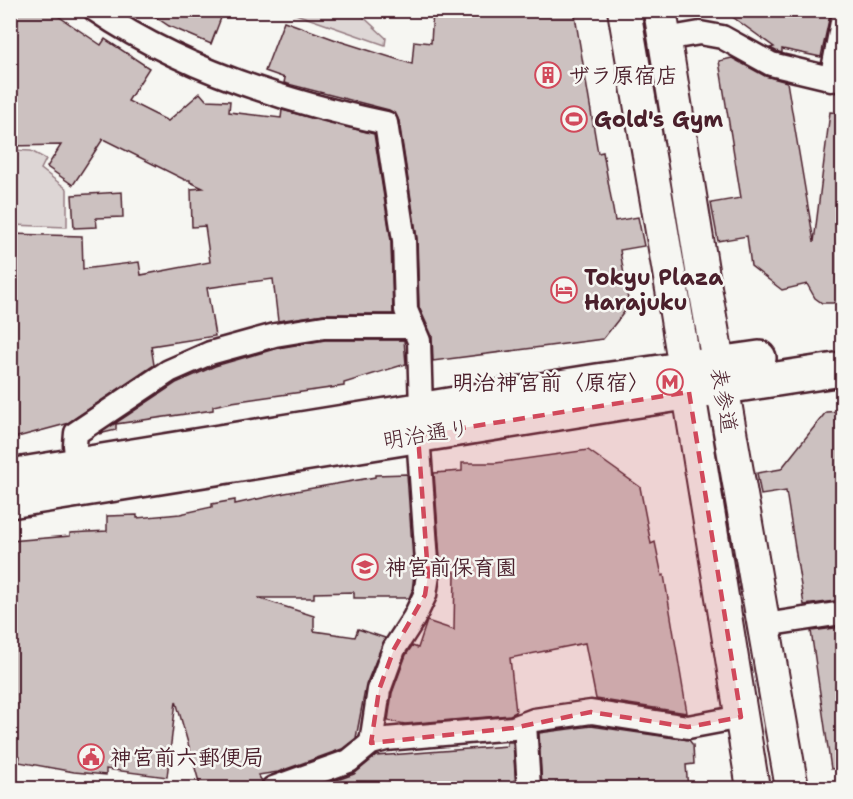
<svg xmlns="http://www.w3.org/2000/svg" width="853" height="799" font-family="'Shantell Sans','Klee One',sans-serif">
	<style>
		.green { fill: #ddd6d5; stroke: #947a80; stroke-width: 1.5 }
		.building { fill: #ccc1c0; stroke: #4a1f2b; stroke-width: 1.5 }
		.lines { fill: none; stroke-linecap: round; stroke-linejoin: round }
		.minor-casing { stroke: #4a1f2b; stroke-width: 27 }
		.secondary-casing { stroke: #4a1f2b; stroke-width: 36 }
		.primary-casing { stroke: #4a1f2b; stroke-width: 38 }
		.minor { stroke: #f6f6f2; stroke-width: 22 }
		.secondary { stroke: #f6f6f2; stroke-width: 32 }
		.primary { stroke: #f6f6f2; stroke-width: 33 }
		.marked { fill: #d1495b; fill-opacity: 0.2; stroke: #d1495b; stroke-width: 4.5; stroke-dasharray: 12 8; stroke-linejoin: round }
		.labels { text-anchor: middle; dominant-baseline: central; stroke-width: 5; stroke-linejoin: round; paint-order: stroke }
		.poi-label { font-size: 22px; font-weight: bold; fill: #4a1f2b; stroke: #f6f6f2; text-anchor: start }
		.street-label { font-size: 22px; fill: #4a1f2b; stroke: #f6f6f2 }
	</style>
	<rect width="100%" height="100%" fill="#f6f6f2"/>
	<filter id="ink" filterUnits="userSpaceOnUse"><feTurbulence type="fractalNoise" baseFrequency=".0167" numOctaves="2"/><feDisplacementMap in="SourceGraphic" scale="12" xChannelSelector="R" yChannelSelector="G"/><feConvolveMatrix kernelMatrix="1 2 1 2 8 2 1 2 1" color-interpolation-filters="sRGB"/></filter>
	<g filter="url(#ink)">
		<g class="green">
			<polygon points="287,11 331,11 337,14 339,11 357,11 386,38 385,45"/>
			<polygon points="11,150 31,151 46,159 41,169 67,189 67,227 11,225"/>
		</g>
		<g class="building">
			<polygon points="10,10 49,10 101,45 105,39 149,68 128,101 168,121 200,93 206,100 230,101 229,112 281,118 282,110 374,134 391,241 393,314 324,314 278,321 273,279 207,288 215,336 151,346 154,365 66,424 10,439 10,234 82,236 83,269 139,262 141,275 210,262 205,226 192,227 191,189 203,188 190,182 190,180 185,180 103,139 73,185 47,167 61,145 10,146"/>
			<polygon points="145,10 224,10 211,44 169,26"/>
			<polygon points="433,10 574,10 598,153 603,152 615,221 638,217 644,246 620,250 629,306 603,339 433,361 432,336 419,307 417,238 399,121 396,114 389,110 284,83 285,78 265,71 284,21 339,41 412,64 414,41 431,43"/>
			<polygon points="723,10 831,10 821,57 782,49 782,53 776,51 770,48 774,47"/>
			<polygon points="732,58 765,76 787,82 814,242 830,112 843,113 843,298 833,303 822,303 815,298 807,284 782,290 751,266 747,236 718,241 711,203 741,198 719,61"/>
			<polygon points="122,192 123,217 96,218 97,227 74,228 72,195"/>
			<polygon points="325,340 404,340 406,364 344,383 344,386 232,402 213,406 213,410 116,424 116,430 99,434 176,383 215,366 278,348"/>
			<polygon points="843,411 843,600 804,605 786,491 761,495 757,473 781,469 826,412"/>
			<polygon points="588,450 640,487 651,544 655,542 662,576 664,575 687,713 596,699 585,643 510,658 516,712 510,715 405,724 388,721 392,693 406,655 412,646 418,648 427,621 454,630 455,572 441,572 434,473 462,471 462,463 496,463"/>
			<polygon points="407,474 414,574 412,591 409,598 354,598 354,592 314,593 314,598 258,598 314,616 314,631 355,637 358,629 385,638 366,685 356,738 342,749 278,772 258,775 262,781 260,789 201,789 176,701 167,777 106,769 106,775 74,772 19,762 20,756 10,754 10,541 70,536 70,533 107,531 107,516 137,515 137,518 180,514 212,507 212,504 235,500 235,504 285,493 375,477 375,475"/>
			<polygon points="843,627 843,768 831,769 811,631"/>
			<polygon points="591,726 689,740 693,745 694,764 686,765 688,789 542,789 539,733"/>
			<polygon points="507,742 513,742 516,789 312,789 354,774 376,756 507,746"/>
		</g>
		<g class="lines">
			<g class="minor-casing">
				<g id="minor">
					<path d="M95,10C181,69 285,102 386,123L404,240L406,310L419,341L421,409"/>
					<polyline points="665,39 700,33 722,37 771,64 842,81"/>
					<polyline points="831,80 842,22"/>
					<polyline points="77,464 75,445 76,433 169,371 210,353 275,335 324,327 413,327"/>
					<polyline points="765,625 842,613"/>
					<polyline points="525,724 529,788"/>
					<polyline points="371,743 379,690 394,649 414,618 425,595 428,575 418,435"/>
					<polyline points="273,788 349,761 371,743 386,739 513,728 534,720 591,712 688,727 741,717"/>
				</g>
			</g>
			<g class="secondary-casing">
				<g id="secondary">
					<polyline points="624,10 675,307 753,788"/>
					<polyline points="660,10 703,276 792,788"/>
				</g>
			</g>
			<g class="primary-casing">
				<g id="primary">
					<polyline points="10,476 597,381 759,358"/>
					<polyline points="10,501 627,402 842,369"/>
				</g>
			</g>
			<use href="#minor" class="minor"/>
			<use href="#secondary" class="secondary"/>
			<use href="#primary" class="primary"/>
		</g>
	</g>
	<path class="marked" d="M689,392L741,717L688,727L591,712L513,728L371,743L379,690L394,649L425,595L428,575L418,435Z"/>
	<defs>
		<g id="building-ring" transform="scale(1.35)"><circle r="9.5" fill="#f6f6f2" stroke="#d1495b" stroke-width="1.5"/><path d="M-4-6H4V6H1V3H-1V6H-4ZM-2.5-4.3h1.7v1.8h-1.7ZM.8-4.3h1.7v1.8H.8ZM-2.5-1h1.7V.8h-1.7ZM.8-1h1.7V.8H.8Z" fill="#d1495b"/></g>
		<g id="stadium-ring" transform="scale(1.35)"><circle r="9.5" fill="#f6f6f2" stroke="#d1495b" stroke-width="1.5"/><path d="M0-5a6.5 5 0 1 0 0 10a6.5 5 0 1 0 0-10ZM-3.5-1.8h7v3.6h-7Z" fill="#d1495b"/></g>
		<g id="hotel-ring" transform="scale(1.35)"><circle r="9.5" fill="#f6f6f2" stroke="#d1495b" stroke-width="1.5"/><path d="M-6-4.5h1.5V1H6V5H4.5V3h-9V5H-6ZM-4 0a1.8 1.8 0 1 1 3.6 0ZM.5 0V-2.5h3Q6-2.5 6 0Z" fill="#d1495b"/></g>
		<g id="metro-ring" transform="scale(1.35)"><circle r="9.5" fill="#f6f6f2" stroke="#d1495b" stroke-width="1.5"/><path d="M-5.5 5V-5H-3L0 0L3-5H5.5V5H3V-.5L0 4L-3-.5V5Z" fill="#d1495b"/></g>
		<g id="school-ring" transform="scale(1.35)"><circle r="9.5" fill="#f6f6f2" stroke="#d1495b" stroke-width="1.5"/><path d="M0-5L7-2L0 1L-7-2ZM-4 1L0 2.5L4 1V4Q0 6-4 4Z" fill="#d1495b"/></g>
		<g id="civic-ring" transform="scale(1.35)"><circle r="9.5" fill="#f6f6f2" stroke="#d1495b" stroke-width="1.5"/><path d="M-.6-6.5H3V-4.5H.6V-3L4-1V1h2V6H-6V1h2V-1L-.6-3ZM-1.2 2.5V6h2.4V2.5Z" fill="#d1495b"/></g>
	</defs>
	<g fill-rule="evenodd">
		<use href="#building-ring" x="548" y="75"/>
		<use href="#stadium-ring" x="574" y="119"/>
		<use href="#hotel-ring" x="564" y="290"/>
		<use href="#metro-ring" x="670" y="382"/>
		<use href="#school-ring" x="365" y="567"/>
		<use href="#civic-ring" x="91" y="757"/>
	</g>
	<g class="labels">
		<g class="poi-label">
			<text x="568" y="75">ザラ原宿店</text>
			<text x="594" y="119">Gold's Gym</text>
			<text x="584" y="277">Tokyu Plaza<tspan x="584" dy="25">Harajuku</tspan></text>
			<text x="650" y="382" text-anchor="end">明治神宮前〈原宿〉</text>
			<text x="385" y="567">神宮前保育園</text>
			<text x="110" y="757">神宮前六郵便局</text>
		</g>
		<g class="street-label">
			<text transform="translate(724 400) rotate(80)">表参道</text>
			<text transform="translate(426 434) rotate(-9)">明治通り</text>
		</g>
	</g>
	<rect width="853" height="799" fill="none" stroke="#f6f6f2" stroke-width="36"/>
	<rect x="18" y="18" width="817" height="763" fill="none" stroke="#4a1f2b" stroke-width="2" filter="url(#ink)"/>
</svg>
